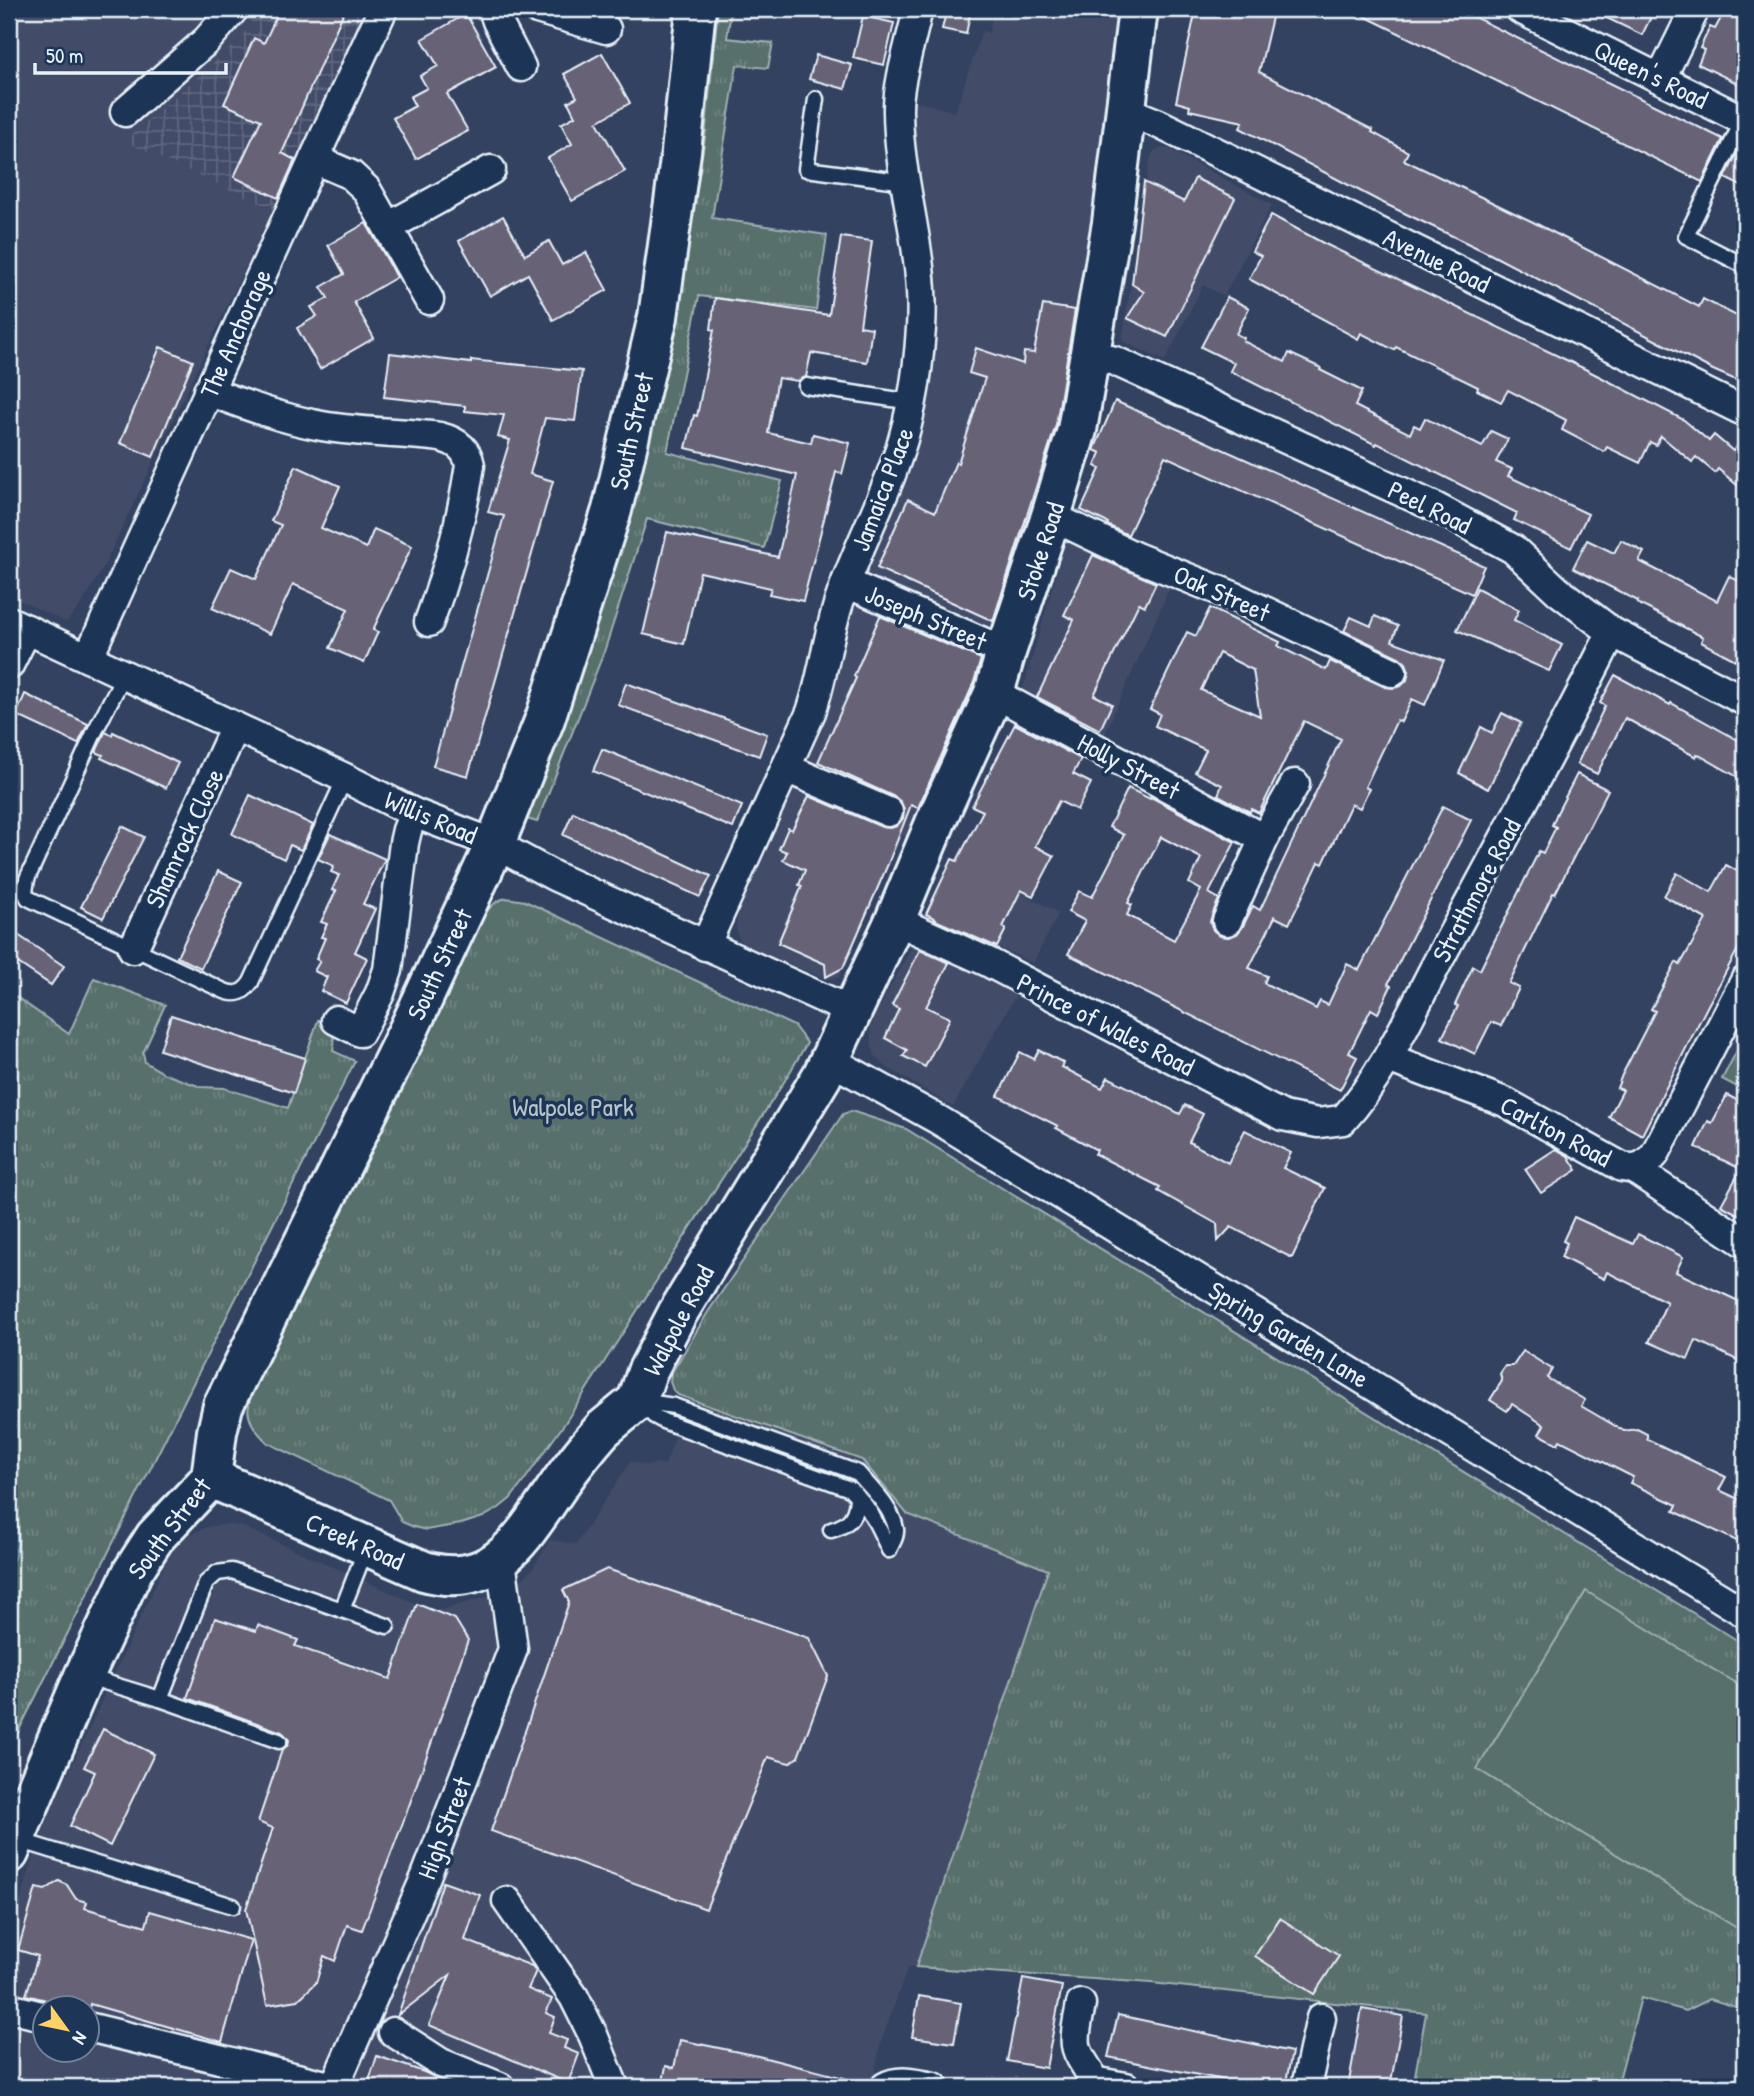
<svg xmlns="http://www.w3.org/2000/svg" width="1754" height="2096" font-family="'Patrick Hand',sans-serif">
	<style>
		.built { fill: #434c68; fill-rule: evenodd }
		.industrial { fill: url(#industrial-grid) }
		.grass { fill: url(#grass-tufts); stroke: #a0b0b2; stroke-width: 2 }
		.garden { fill: #58706c; stroke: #a0b0b2; stroke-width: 2 }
		.water { fill: url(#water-waves); stroke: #83a1b3; stroke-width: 2 }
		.building { fill: #676277; stroke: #e8f1f8; stroke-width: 2; fill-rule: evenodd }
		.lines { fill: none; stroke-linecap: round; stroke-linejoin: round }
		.lane-casing { stroke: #e8f1f8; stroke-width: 19 }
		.street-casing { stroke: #e8f1f8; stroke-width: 33 }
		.secondary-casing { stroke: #e8f1f8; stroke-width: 44 }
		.lane { stroke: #1d3557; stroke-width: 14 }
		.street { stroke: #1d3557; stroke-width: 28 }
		.secondary { stroke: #1d3557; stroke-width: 38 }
		.labels { text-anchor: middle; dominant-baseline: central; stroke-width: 7; stroke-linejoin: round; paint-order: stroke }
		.street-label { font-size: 26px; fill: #e8f1f8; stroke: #1d3557 }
		.park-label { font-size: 26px; fill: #b6c4c7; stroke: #1d3557 }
	</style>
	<defs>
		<pattern id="industrial-grid" width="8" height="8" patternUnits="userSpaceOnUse" patternTransform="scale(1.75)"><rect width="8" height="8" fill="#434c68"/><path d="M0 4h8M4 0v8" fill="none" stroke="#5e667e"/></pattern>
		<pattern id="grass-tufts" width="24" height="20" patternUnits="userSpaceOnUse" patternTransform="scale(1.75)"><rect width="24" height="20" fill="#58706c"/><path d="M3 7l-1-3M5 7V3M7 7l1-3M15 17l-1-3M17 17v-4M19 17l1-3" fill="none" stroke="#708582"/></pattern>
		<pattern id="water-waves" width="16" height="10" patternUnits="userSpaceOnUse" patternTransform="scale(1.75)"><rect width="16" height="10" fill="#3f6b85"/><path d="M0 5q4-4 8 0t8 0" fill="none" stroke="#5b8197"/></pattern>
	</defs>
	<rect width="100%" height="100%" fill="#334261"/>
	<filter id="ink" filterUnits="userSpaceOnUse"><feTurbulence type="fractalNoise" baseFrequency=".0143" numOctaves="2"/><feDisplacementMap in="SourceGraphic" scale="14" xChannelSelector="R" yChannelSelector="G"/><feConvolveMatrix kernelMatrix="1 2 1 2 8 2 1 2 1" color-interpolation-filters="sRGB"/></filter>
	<g filter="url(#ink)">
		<g class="built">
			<polygon points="9,9 256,9 242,38 125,141 273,209 105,564 89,592 77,610 66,622 9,595"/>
			<polygon points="994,9 1121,9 1080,355 984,686 912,837 903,836 882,878 839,978 826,979 744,945 737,934 736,925 739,912 823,725 853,602 934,332 936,290 934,266 921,203 914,156 911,100 955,112 982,31 989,33"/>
			<polygon points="1160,148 1169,149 1272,205 1224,296 1203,285 1165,361 1122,341 1150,159 1154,151"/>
			<polygon points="1067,538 1172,583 1103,738 1022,692"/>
			<polygon points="953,857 1059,913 1033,963 926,914"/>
			<polygon points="914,943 1016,995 953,1107 885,1066 876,1057 872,1047 870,1028 874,1017"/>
			<path d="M689,1400L717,1407L862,1460L907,1514L1048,1570L916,1967H908L880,2045L872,2087H9V1935L32,1862L53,1806L173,1547L179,1540L207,1527L227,1524L241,1526L417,1604L437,1611L490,1596L522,1579L533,1568L550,1540L576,1544L631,1461L648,1466L657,1463L665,1465ZM46,2008H88V2050H46Z"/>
		</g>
		<polygon class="industrial" points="256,9 366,9 273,209 124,141 242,38"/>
		<g class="grass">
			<polygon points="718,9 731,11 727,38 773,43 768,68 737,65 712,218 827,235 816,310 699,296 667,452 782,481 764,548 647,519 604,652 537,822 527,819 547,768 593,634 615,560 681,283 705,137"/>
			<path d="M506,898L525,901L794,1026L807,1043L784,1082L565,1423L521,1485L510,1499L499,1508L483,1517L461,1524L426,1530L414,1527L402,1522L389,1500L268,1443C236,1413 249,1402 265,1367L468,949C477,931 485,902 506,898Z"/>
			<path d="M94,978L165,1005L143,1053L145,1062L165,1074L201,1087L224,1088L288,1108L318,1020C332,1026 336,1036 333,1051L355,1061L9,1750V992L69,1034Z"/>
			<polygon points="1745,1035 1745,1091 1722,1079"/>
			<polygon points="851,1111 906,1129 1745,1645 1745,2014 1742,2009 1710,1999 1686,2011 1641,1998 1617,2087 1413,2087 1426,2013 1151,1983 916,1967 1048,1570 907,1514 862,1460 678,1395 673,1390 670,1382 671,1374 708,1312 843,1114"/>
		</g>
		<polygon class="garden" points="1586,1591 1745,1689 1745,1933 1477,1769"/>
		<path class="water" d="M9,1501C20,1524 23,1545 9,1567Z"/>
		<g class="building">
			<polygon points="280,9 345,9 282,153 295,160 278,198 234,177 261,120 224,104 254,38 264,43"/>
			<polygon points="947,9 971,9 966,34 942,29"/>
			<polygon points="1196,9 1274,9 1259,72 1373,130 1372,132 1408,152 1404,160 1531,221 1699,307 1703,299 1745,320 1745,384 1713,370 1490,254 1379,201 1240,128 1243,122 1189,110 1190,106 1176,102"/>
			<polygon points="1350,9 1458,9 1723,139 1702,182"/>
			<polygon points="1588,9 1655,9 1642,35"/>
			<polygon points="1726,9 1745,9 1745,87 1698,64 1704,50 1700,48 1710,27 1715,29"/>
			<polygon points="466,14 496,67 447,94 468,131 416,159 393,118 415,106 410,97 427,88 420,76 438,66 422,39"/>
			<polygon points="863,16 894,23 884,65 853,58"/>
			<polygon points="602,53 630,103 597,122 625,171 572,201 548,158 572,144 561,124 575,116 568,102 577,97 564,74"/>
			<polygon points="816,55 852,65 845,89 809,79"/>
			<polygon points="1740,147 1745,150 1745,188 1725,178"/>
			<polygon points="1195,178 1235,198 1167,337 1127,318 1144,292 1132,284 1144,182 1184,202"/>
			<polygon points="1271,215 1323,243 1585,369 1684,420 1709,441 1714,435 1733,451 1745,436 1745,475 1737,485 1718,469 1715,473 1696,457 1692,462 1661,436 1656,445 1650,442 1640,463 1607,447 1604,452 1562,430 1566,420 1508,390 1501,402 1477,390 1478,387 1396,347 1394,350 1361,333 1358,339 1336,327 1336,326 1249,279 1261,256 1252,251"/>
			<polygon points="503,216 525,255 549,241 562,265 586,252 607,290 553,320 528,274 490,296 459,241"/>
			<polygon points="366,223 397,277 354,302 374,338 320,369 297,328 317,316 311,307 328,298 321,287 344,274 328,245"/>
			<polygon points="841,237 872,241 860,326 872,328 867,362 811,353 806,377 798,381 778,378 768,433 811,443 813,434 850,443 842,474 836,472 803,601 769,594 771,588 700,572 684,644 643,634 667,532 778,557 797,475 686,448 694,415 697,416 714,330 711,329 715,298 829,315"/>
			<polygon points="1227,297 1249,308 1236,334 1244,338 1243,341 1285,362 1289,353 1321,368 1320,370 1362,391 1355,406 1410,434 1414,425 1420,428 1425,418 1482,447 1491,431 1508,439 1496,462 1512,469 1508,476 1588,514 1571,548 1514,520 1517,513 1377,443 1376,445 1230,371 1234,363 1201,347"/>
			<polygon points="1043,305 1075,310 1056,425 993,621 877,568 908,499 935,512 956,462 958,463 985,378 969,373 976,348 1023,364 1024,352 1034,353"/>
			<polygon points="160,347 193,361 153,457 120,443"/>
			<polygon points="390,353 471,363 471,360 582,371 575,421 545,418 530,474 553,481 468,776 433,766 504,516 488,512 510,440 498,437 504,415 465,411 465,406 384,397"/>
			<polygon points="1115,401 1484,566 1472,594 1165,456 1128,535 1107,525 1108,523 1081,510 1100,469 1095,466 1101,453 1094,450"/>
			<polygon points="296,466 340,486 321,528 366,548 374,529 412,546 373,630 378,632 364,663 330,648 348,609 293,584 270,634 212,608 231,568 256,579 281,525 271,521"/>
			<polygon points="1587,540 1614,553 1621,540 1644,552 1639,561 1717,601 1729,576 1745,584 1745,665 1701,642 1703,637 1637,603 1638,601 1573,568"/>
			<polygon points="1093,555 1156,583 1145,606 1139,603 1094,695 1112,704 1100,730 1037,697 1074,620 1064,615"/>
			<polygon points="1477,588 1519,610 1514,620 1562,645 1549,671 1457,630"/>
			<path d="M1210,608L1280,642L1278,646L1326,670L1330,661L1385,687L1394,688L1401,686L1407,680L1409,671L1406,663L1399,657L1344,631L1351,617L1371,626L1375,616L1398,626L1392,641L1444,660L1425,705L1412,699L1401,722L1397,720L1365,787L1369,789L1360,808L1351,804L1323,864L1319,862L1289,924L1273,916L1275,917L1249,968L1267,976L1264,983L1316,1009L1320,1001L1328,1005L1347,964L1359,970L1443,806L1471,820L1388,984L1391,986L1378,1013L1371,1009L1349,1053L1357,1057L1340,1090L1068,954L1085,921L1068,912L1079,891L1092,897L1124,835L1109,827L1128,788L1150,799L1151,797L1235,842L1209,893L1219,899L1212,915L1210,922L1213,930L1220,936L1229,937L1237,934L1242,928L1253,906L1260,910L1341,739L1304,721L1259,813L1251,809L1250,812L1218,795L1222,785L1195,772L1206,750L1155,726L1160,714L1150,709L1187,632L1196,636ZM1219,653L1253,670L1260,716L1201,690ZM1161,837L1201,858L1189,883L1201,890L1174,940L1127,915L1132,905L1128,903Z"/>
			<polygon points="880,616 981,659 973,685 918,808 911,805 888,864 843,968 826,977 825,964 778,943 802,886 799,885 805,870 783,860 787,852 779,849 788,828 792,830 809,796 882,827 891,828 897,826 903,818 904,809 901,802 895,797 818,762 856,678 854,676"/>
			<polygon points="1615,675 1670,705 1671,703 1745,744 1745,781 1697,754 1696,757 1625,718 1597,774 1577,764 1605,706 1600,703"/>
			<polygon points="626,683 767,734 759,756 618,705"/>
			<polygon points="25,694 88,724 78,744 16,715"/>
			<polygon points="1502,713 1521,723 1488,789 1459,773 1481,727 1492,733"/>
			<polygon points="1015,724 1081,759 1073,774 1091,783 1077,810 1059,801 1035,846 1054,856 1033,896 1021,890 1003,927 1006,929 997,947 935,920 936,919 926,914 952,859 957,861 983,811 972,806"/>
			<polygon points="105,732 112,735 113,732 178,763 166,788 101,758 103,755 96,752"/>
			<polygon points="602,749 742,806 733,828 593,771"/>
			<polygon points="1577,774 1608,790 1555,894 1553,893 1509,983 1519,988 1501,1026 1491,1022 1475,1054 1442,1038 1458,1006 1455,1005 1473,966 1480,970 1539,851 1543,853 1556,827 1552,825 1557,813"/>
			<polygon points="250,795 313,825 301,850 290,845 284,859 232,834"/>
			<polygon points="573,812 711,876 700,897 563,835"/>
			<polygon points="122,826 144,837 103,918 81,907"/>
			<polygon points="330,834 385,859 363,904 375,909 355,952 367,958 346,1003 321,991 327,977 314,971 320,961 316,959 325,938 321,937 327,924 321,922 336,891 332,890 339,875 331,872 334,866 318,859"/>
			<polygon points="1726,865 1745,875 1745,936 1707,1007 1642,1135 1609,1117 1623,1090 1617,1088 1622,1075 1655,1011 1651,1009 1676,962 1680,965 1706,919 1664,896 1677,873 1711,892"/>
			<polygon points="218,871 242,882 201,968 177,957"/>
			<polygon points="9,929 64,966 51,985 9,957"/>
			<polygon points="920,950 949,963 926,1007 950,1018 925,1067 903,1056 907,1050 885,1038 899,1009 892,1005"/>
			<polygon points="171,1015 305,1058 294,1093 160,1050"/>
			<polygon points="1039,1050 1064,1063 1062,1067 1102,1088 1108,1077 1180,1114 1185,1105 1203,1114 1189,1142 1228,1163 1245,1130 1291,1153 1283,1168 1325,1188 1292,1258 1231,1227 1218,1241 1217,1224 1158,1191 1160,1187 1095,1154 1097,1150 1056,1128 1058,1126 998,1096 1020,1052 1034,1059"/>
			<polygon points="1727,1095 1745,1104 1745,1218 1721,1205 1741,1169 1696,1147 1708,1121 1712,1123"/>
			<polygon points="1556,1149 1568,1156 1577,1170 1541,1193 1525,1169"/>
			<polygon points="1574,1217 1633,1244 1638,1234 1683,1257 1676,1272 1745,1304 1745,1364 1696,1340 1688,1359 1649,1342 1667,1302 1607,1272 1604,1279 1561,1257 1567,1243 1563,1241"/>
			<polygon points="1523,1351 1552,1369 1547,1378 1585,1400 1581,1406 1624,1431 1637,1429 1647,1434 1647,1439 1726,1477 1719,1490 1745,1502 1745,1545 1674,1511 1677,1505 1630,1483 1633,1477 1560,1440 1558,1444 1539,1434 1544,1425 1512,1404 1507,1411 1490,1400 1502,1381 1500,1374 1505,1366 1513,1366"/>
			<polygon points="607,1569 809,1638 828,1676 798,1757 789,1763 768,1757 706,1909 491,1831 569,1602 563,1590"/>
			<polygon points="417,1604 455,1619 468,1640 405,1817 362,1930 347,1925 335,1961 324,1956 316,1983 298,2000 267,2005 246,1909 273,1828 258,1822 282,1750 288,1745 289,1740 282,1732 187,1698 215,1618 256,1631 258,1625 298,1640 295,1646 390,1679"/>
			<polygon points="103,1729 154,1754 110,1846 70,1826 95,1772 84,1767"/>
			<polygon points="59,1881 67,1885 76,1899 87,1902 85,1908 146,1926 150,1911 251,1940 222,2042 90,2004 89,2008 64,2008 50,2001 26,1995 38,1956 18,1950 36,1888 45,1890"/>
			<polygon points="443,1882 480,1895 465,1940 532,1966 536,1971 528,1989 552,1999 546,2013 555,2017 549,2033 567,2040 564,2048 579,2054 568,2083 429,2025 450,1975 398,2015"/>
			<polygon points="1280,1918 1339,1956 1314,1994 1255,1956"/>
			<polygon points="1023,1979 1062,1986 1046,2068 1007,2061"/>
			<polygon points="919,1996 961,2003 954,2043 912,2037"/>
			<polygon points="1362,2009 1403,2016 1390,2087 1348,2087"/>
			<polygon points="1118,2015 1292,2052 1285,2087 1259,2087 1108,2057"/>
			<polygon points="680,2040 758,2056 852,2080 852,2087 662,2087 666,2066 674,2068"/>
			<polygon points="377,2056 424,2072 456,2087 367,2087"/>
		</g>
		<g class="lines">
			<g class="lane-casing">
				<g id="lane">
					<polyline points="816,99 806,169 906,182"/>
					<polyline points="1743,120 1686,236 1745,266"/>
					<polyline points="806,386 912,402"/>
					<path d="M124,675L95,731L27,879L25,892L28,898L36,902L222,990C235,996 243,994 251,982L345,778"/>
					<path d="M640,1401L674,1406L858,1473C870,1487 893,1509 896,1529C897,1537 892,1543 889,1550"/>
					<path d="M639,1402L654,1416L663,1421L850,1489C870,1506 878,1527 889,1550"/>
					<path d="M831,1530C850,1525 857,1515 857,1495"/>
					<polyline points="342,1610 367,1546"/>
					<polyline points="85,1676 160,1699 279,1741"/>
					<polyline points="160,1699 206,1583 217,1573 232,1571 387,1626"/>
					<polyline points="15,1839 233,1906"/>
				</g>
			</g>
			<g class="street-casing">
				<g id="street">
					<polyline points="493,9 497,21 521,67"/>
					<polyline points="537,9 606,29"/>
					<polyline points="1520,9 1745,121"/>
					<polyline points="1661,78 1695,9"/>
					<polyline points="1127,111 1159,124 1745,412"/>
					<polyline points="125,112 206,41 234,9"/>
					<polyline points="314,159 351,175 366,189 429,300"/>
					<polyline points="388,227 491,170"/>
					<polyline points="1091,355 1115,361 1435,507 1513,549 1558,591 1612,632 1745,701"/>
					<path d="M208,391C245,405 283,419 322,426C361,433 401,432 440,437C456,441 467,448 470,465C462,519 448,571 429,622"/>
					<polyline points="1051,516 1136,557 1233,596 1392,672"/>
					<polyline points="846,583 1006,652"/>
					<polyline points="9,621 345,778 414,813 495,844 554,876 853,1012"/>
					<polyline points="88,658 314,159 383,9"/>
					<polyline points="9,665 27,629"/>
					<polyline points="994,693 1264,839"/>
					<polyline points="786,768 888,812"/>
					<path d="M895,920L988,962L1283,1116L1318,1123L1343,1120C1387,1071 1412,1009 1443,952C1500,846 1558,740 1612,632"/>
					<polyline points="1227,921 1264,839 1295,784"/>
					<path d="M705,946L811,712C824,675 827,636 840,599C854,556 876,515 892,472C910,426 918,377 921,328C926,255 899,185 898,112C897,83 912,38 918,9"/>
					<polyline points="133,949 235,727"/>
					<polyline points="336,1020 360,1032 380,993 388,970 404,843 407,830 414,813"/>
					<path d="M1388,1058L1505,1102L1622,1167C1638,1170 1645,1166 1655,1154L1745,981"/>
					<polyline points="830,1060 937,1119 1745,1613"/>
					<polyline points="1634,1169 1745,1243"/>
					<polyline points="507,1901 574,1997 593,2035 614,2087"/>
					<path d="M1081,2004C1079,2017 1074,2032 1076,2045C1078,2061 1094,2069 1091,2087"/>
					<polyline points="9,2008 46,2017"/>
					<polyline points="88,2027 334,2087"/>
					<polyline points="393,2032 441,2063 500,2087"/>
					<polyline points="1092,2081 1126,2087"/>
					<polyline points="334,2087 426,1876 513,1649 501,1560"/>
					<path d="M885,2087C900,2078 918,2085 934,2087"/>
					<polyline points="1306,2087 1321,2018"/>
				</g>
			</g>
			<g class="secondary-casing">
				<g id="secondary">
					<path d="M211,1478L424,1571C491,1590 519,1543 552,1495C564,1477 577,1460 591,1443L603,1429L637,1401L647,1372L677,1314L822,1076L895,920L936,821L994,693L1006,652L1051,516L1077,430L1112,223L1138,9"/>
					<polyline points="9,1853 84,1676 133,1571 155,1537 211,1478 217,1432 223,1406 408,1031 495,844 545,719 612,510 658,317 681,152 696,9"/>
				</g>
			</g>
			<use href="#lane" class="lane"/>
			<use href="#street" class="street"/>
			<use href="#secondary" class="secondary"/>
		</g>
	</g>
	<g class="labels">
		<g class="street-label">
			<text transform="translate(1651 74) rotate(26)">Queen's Road</text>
			<text transform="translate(1437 260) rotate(26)">Avenue Road</text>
			<text transform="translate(235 333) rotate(-66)">The Anchorage</text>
			<text transform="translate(631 431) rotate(-77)">South Street</text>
			<text transform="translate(882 489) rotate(-69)">Jamaica Place</text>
			<text transform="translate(1430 507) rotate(26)">Peel Road</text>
			<text transform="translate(1040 551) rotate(-72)">Stoke Road</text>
			<text transform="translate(1222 593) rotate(24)">Oak Street</text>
			<text transform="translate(926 617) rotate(23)">Joseph Street</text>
			<text transform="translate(1129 766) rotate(28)">Holly Street</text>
			<text transform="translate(431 817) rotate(23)">Willis Road</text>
			<text transform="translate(184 838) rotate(-65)">Shamrock Close</text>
			<text transform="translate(1476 890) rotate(-62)">Strathmore Road</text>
			<text transform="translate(439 964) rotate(-65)">South Street</text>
			<text transform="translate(1106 1024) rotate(27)">Prince of Wales Road</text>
			<text transform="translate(1556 1131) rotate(28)">Carlton Road</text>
			<text transform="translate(678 1320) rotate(-62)">Walpole Road</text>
			<text transform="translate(1289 1334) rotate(31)">Spring Garden Lane</text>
			<text transform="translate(169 1528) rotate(-53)">South Street</text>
			<text transform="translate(355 1541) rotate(24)">Creek Road</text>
			<text transform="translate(444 1828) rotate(-69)">High Street</text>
		</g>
		<g class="park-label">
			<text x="573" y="1106">Walpole Park</text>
		</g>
	</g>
	<rect width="1754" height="2096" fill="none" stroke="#1d3557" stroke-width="35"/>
	<rect x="18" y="18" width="1719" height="2061" fill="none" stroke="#e8f1f8" stroke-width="2.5" filter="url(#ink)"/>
	<g transform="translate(66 2029) rotate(123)"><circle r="33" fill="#1d3557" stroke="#6e8097" stroke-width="2"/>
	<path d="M0-5L12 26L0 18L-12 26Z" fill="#ffd166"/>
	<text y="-10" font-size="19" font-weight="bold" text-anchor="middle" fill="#e8f1f8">N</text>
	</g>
	<path d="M35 63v10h191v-10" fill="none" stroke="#e8f1f8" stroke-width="3.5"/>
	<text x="46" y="63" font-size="21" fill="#e8f1f8" stroke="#1d3557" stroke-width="5" paint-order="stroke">50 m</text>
</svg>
